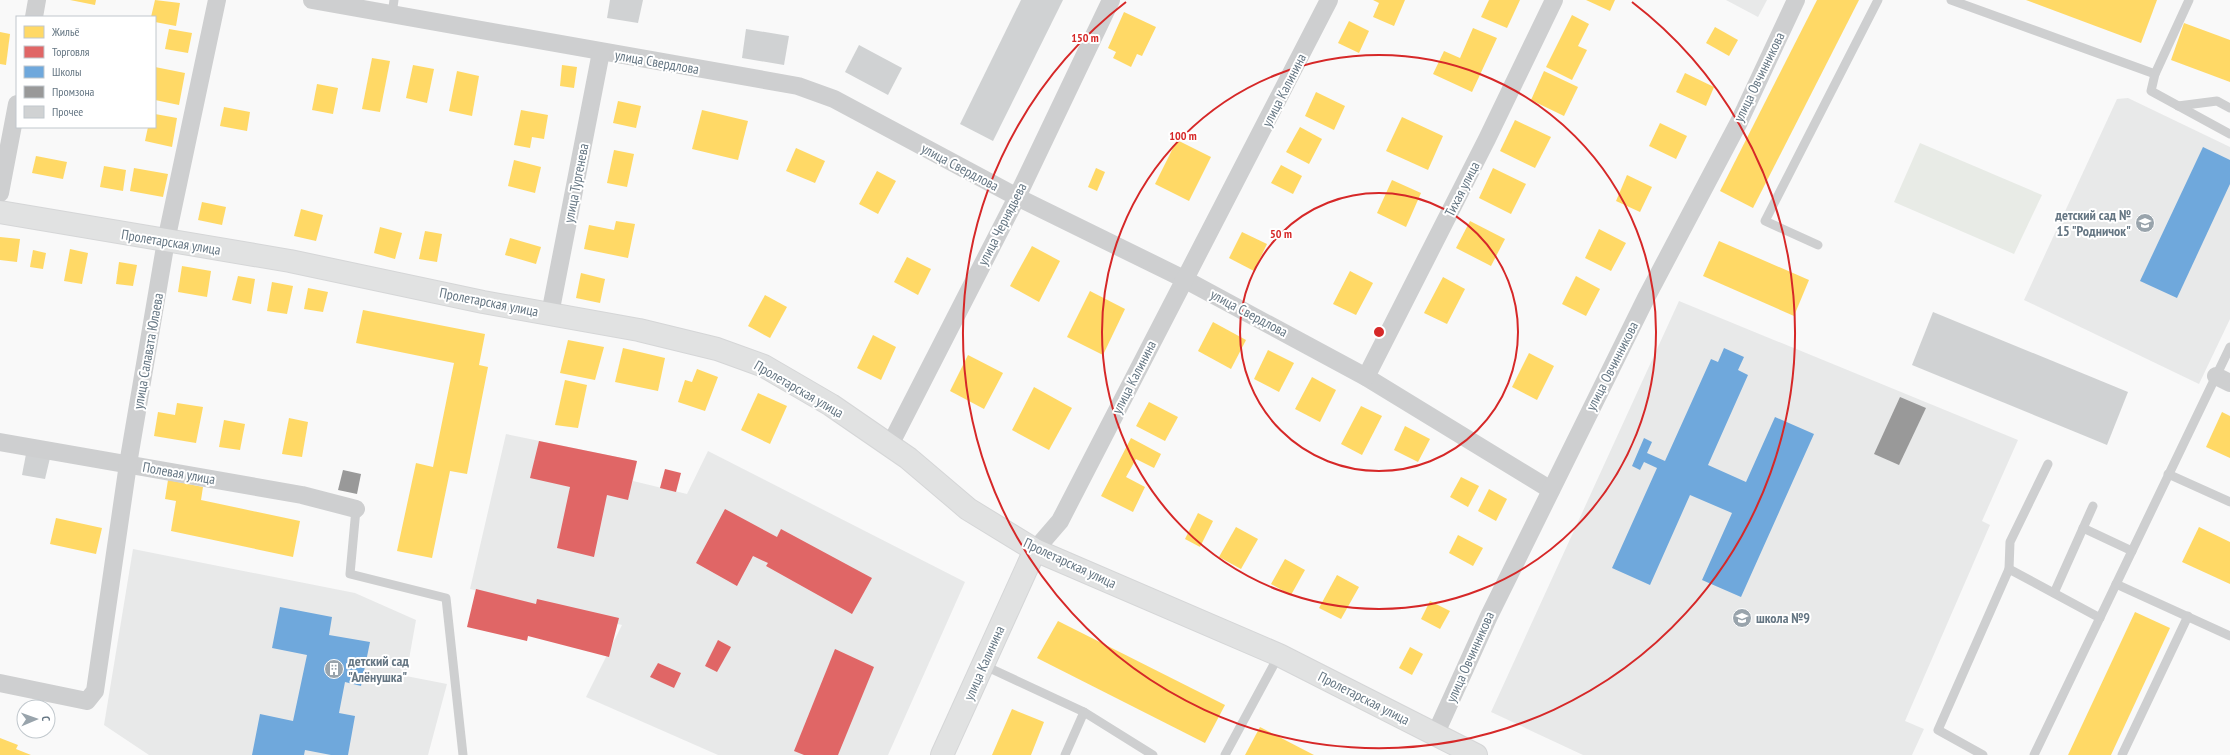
<svg xmlns="http://www.w3.org/2000/svg" width="2230" height="755" font-family="'PT Sans Narrow',sans-serif">
	<style>
		.built { fill: #e8e9e9 }
		.green { fill: #e8ebe6 }
		.homes { fill: #ffd966 }
		.shops { fill: #e06666 }
		.schools { fill: #6fa8dc }
		.industry { fill: #999 }
		.building { fill: #d0d2d3 }
		.lines { fill: none; stroke-linecap: round; stroke-linejoin: round }
		.secondary-casing { stroke: #d5d6d7; stroke-width: 24 }
		.lane { stroke: #cecfd0; stroke-width: 9 }
		.street { stroke: #cecfd0; stroke-width: 18 }
		.secondary { stroke: #e1e2e2; stroke-width: 22 }
		.ring { fill: none; stroke: #d62828; stroke-width: 2 }
		.labels { text-anchor: middle; dominant-baseline: central; stroke-width: 4; stroke-linejoin: round; paint-order: stroke }
		.street-label { font-size: 14px; fill: #657683; stroke: #fff }
		.poi-label { font-size: 14px; font-weight: bold; fill: #657683; stroke: #fff; text-anchor: start }
		.centre { fill: #d62828; stroke: #fff; stroke-width: 2 }
		.ring-label { font-size: 12px; text-anchor: middle; font-weight: bold; fill: #d62828; stroke: #fff; stroke-width: 4; stroke-linejoin: round; paint-order: stroke }
	</style>
	<rect width="100%" height="100%" fill="#f9f9f9"/>
	<g class="built">
		<polygon points="1726,0 1767,0 1758,17"/>
		<polygon points="2128,98 2230,147 2230,319 2199,384 2024,300 2117,99"/>
		<polygon points="1679,301 2018,440 1982,521 1990,525 1905,721 1924,729 1912,755 1583,755 1491,712"/>
		<polygon points="506,434 637,461 633,481 687,494 708,451 965,582 888,755 718,755 586,697 622,625 470,589"/>
		<polygon points="133,549 355,593 416,620 406,676 447,684 428,755 149,755 104,725"/>
	</g>
	<polygon class="green" points="1920,143 2042,195 2014,254 1894,202"/>
	<g class="homes">
		<polygon points="70,0 96,0 95,5"/>
		<polygon points="155,0 180,3 176,26 155,22 155,17 151,17"/>
		<polygon points="1373,0 1405,0 1394,26 1373,17 1379,3"/>
		<polygon points="1489,0 1520,0 1507,28 1481,17"/>
		<polygon points="1586,0 1615,0 1610,11"/>
		<polygon points="1817,0 1859,0 1753,208 1720,191"/>
		<polygon points="2026,0 2157,0 2141,43"/>
		<polygon points="1124,12 1156,27 1142,56 1137,54 1131,67 1113,58 1116,52 1108,48"/>
		<polygon points="1572,15 1589,24 1578,46 1587,50 1572,80 1546,67"/>
		<polygon points="1349,21 1369,31 1359,53 1338,43"/>
		<polygon points="2184,23 2230,40 2230,82 2171,60"/>
		<polygon points="1715,27 1738,40 1729,56 1706,43"/>
		<polygon points="1473,28 1497,38 1472,92 1433,74 1444,51 1460,58"/>
		<polygon points="169,29 192,33 188,53 165,49"/>
		<polygon points="0,32 10,34 6,65 0,64"/>
		<polygon points="372,58 390,61 380,112 362,109"/>
		<polygon points="413,65 434,69 427,103 406,98"/>
		<polygon points="562,65 577,67 574,88 560,86"/>
		<polygon points="155,67 185,73 179,105 155,100"/>
		<polygon points="457,71 479,76 472,116 449,111"/>
		<polygon points="1544,71 1578,87 1564,116 1531,100"/>
		<polygon points="1685,73 1714,87 1706,106 1676,92"/>
		<polygon points="317,84 338,88 333,114 312,110"/>
		<polygon points="1316,92 1345,106 1334,130 1305,116"/>
		<polygon points="618,101 641,106 636,128 613,123"/>
		<polygon points="224,107 250,112 247,131 220,126"/>
		<polygon points="521,110 548,115 544,139 532,137 530,148 514,145"/>
		<polygon points="702,110 748,121 738,160 692,149"/>
		<polygon points="155,114 177,118 172,147 145,141 148,127 155,127"/>
		<polygon points="1402,117 1443,136 1428,170 1386,151"/>
		<polygon points="1515,120 1551,137 1535,168 1500,151"/>
		<polygon points="1660,123 1687,136 1676,159 1649,146"/>
		<polygon points="1300,127 1322,139 1309,164 1286,152"/>
		<polygon points="1177,140 1211,157 1189,201 1155,184"/>
		<polygon points="796,148 825,161 815,183 786,171"/>
		<polygon points="614,150 634,154 627,187 607,183"/>
		<polygon points="36,156 67,162 63,179 32,173"/>
		<polygon points="514,160 541,167 535,193 508,186"/>
		<polygon points="1281,165 1302,176 1293,194 1271,183"/>
		<polygon points="104,166 126,170 123,191 100,187"/>
		<polygon points="134,168 168,174 163,197 130,191"/>
		<polygon points="1096,168 1105,172 1097,191 1088,187"/>
		<polygon points="1493,168 1526,184 1511,214 1479,198"/>
		<polygon points="877,171 896,181 878,214 859,204"/>
		<polygon points="1627,175 1652,187 1640,212 1616,201"/>
		<polygon points="1392,180 1421,193 1406,227 1377,213"/>
		<polygon points="202,202 226,207 222,225 198,220"/>
		<polygon points="301,209 323,215 316,241 294,236"/>
		<polygon points="616,221 635,224 628,258 584,249 589,225 614,230"/>
		<polygon points="1470,221 1505,239 1491,266 1456,248"/>
		<polygon points="380,227 402,233 395,259 374,253"/>
		<polygon points="1599,229 1626,243 1611,271 1585,258"/>
		<polygon points="425,231 442,234 437,262 419,259"/>
		<polygon points="1242,232 1267,244 1254,271 1229,258"/>
		<polygon points="0,237 20,239 17,262 0,260"/>
		<polygon points="510,238 541,247 536,264 505,255"/>
		<polygon points="1719,241 1809,280 1794,316 1703,276"/>
		<polygon points="1032,246 1060,261 1039,302 1010,286"/>
		<polygon points="70,249 88,253 82,284 64,281"/>
		<polygon points="33,250 46,253 43,269 30,267"/>
		<polygon points="907,257 931,269 918,295 894,282"/>
		<polygon points="119,262 137,265 133,286 116,284"/>
		<polygon points="182,266 211,271 207,297 178,292"/>
		<polygon points="1350,271 1373,283 1356,315 1333,304"/>
		<polygon points="581,273 605,279 600,303 576,298"/>
		<polygon points="238,276 255,279 251,304 232,300"/>
		<polygon points="1576,276 1600,289 1586,316 1562,304"/>
		<polygon points="1443,277 1465,289 1447,324 1424,313"/>
		<polygon points="272,282 293,286 287,314 267,311"/>
		<polygon points="308,288 328,292 323,312 304,309"/>
		<polygon points="1090,291 1125,309 1103,355 1067,337"/>
		<polygon points="765,295 787,307 770,338 748,326"/>
		<polygon points="363,310 485,334 479,365 488,367 467,474 450,471 432,558 397,551 416,463 433,467 454,363 356,343"/>
		<polygon points="1213,322 1246,340 1231,369 1198,351"/>
		<polygon points="873,335 896,347 881,380 857,368"/>
		<polygon points="568,340 604,347 595,380 560,373"/>
		<polygon points="623,348 665,358 658,391 615,382"/>
		<polygon points="1268,350 1294,363 1279,392 1254,379"/>
		<polygon points="1529,353 1554,366 1537,400 1512,387"/>
		<polygon points="968,355 1003,373 984,409 950,391"/>
		<polygon points="697,369 718,377 705,411 678,402 685,380 692,382"/>
		<polygon points="1312,377 1336,390 1320,422 1295,409"/>
		<polygon points="565,380 587,385 578,428 555,425"/>
		<polygon points="1034,387 1072,408 1049,450 1012,430"/>
		<polygon points="758,393 787,406 770,444 741,430"/>
		<polygon points="1149,402 1178,417 1165,441 1136,426"/>
		<polygon points="177,403 203,407 196,443 154,436 158,412 175,415"/>
		<polygon points="1361,406 1382,416 1362,455 1341,444"/>
		<polygon points="2222,412 2230,416 2230,458 2206,447"/>
		<polygon points="289,418 308,422 302,457 282,454"/>
		<polygon points="224,420 245,424 240,450 219,447"/>
		<polygon points="1405,426 1430,439 1418,462 1394,450"/>
		<polygon points="1131,438 1161,454 1154,468 1136,459 1126,477 1145,487 1133,512 1101,496"/>
		<polygon points="1461,477 1479,486 1468,507 1450,497"/>
		<polygon points="168,480 203,487 201,500 300,521 293,557 171,531 176,501 165,499"/>
		<polygon points="1489,489 1507,499 1496,521 1478,511"/>
		<polygon points="1198,513 1213,521 1200,547 1185,539"/>
		<polygon points="56,518 102,528 96,554 50,544"/>
		<polygon points="1236,527 1258,539 1241,569 1219,557"/>
		<polygon points="2199,527 2230,542 2230,584 2182,562"/>
		<polygon points="1458,535 1483,548 1473,566 1449,553"/>
		<polygon points="1285,559 1305,570 1291,595 1271,584"/>
		<polygon points="1337,575 1359,587 1341,619 1319,608"/>
		<polygon points="1430,601 1450,611 1440,629 1421,619"/>
		<polygon points="2135,612 2170,628 2111,755 2068,755"/>
		<polygon points="1058,621 1225,705 1205,743 1037,658"/>
		<polygon points="1410,647 1423,654 1412,675 1399,668"/>
		<polygon points="1012,709 1044,722 1031,755 992,755"/>
		<polygon points="1260,727 1314,755 1245,755"/>
		<polygon points="0,738 18,745 16,749 31,755 0,755"/>
	</g>
	<g class="shops">
		<polygon points="539,441 637,461 628,500 607,495 594,557 557,548 570,487 530,478"/>
		<polygon points="665,469 681,473 676,492 660,488"/>
		<polygon points="725,509 777,537 781,529 872,578 852,614 766,566 768,563 753,556 737,586 696,563"/>
		<polygon points="476,589 536,604 537,599 619,618 609,657 528,636 527,641 467,627"/>
		<polygon points="718,640 731,647 717,672 705,666"/>
		<polygon points="835,649 874,667 838,755 804,755 794,751"/>
		<polygon points="658,663 681,673 674,688 650,677"/>
	</g>
	<g class="schools">
		<polygon points="2203,147 2230,160 2230,184 2177,298 2140,281"/>
		<polygon points="1724,348 1744,357 1738,370 1748,375 1708,465 1746,482 1775,417 1814,434 1741,597 1702,580 1732,513 1690,495 1650,585 1612,568 1657,468 1644,462 1640,470 1632,466 1644,438 1652,442 1647,453 1665,461 1711,359 1718,362"/>
		<polygon points="280,607 332,617 329,635 370,642 361,686 345,682 339,713 355,716 348,755 331,755 305,750 304,755 252,755 260,714 293,721 307,655 272,648"/>
	</g>
	<g class="industry">
		<polygon points="1900,397 1926,408 1899,465 1874,454"/>
		<polygon points="343,470 361,474 357,494 338,490"/>
	</g>
	<g class="building">
		<polygon points="610,0 643,0 638,23 607,18"/>
		<polygon points="1021,0 1063,0 993,141 960,124"/>
		<polygon points="746,29 789,36 784,65 742,58"/>
		<polygon points="859,45 902,68 888,95 845,72"/>
		<polygon points="1933,312 2128,392 2107,445 1912,365"/>
		<polygon points="26,454 50,458 45,479 22,475"/>
	</g>
	<g class="lines">
		<g class="secondary-casing">
			<g id="secondary">
				<polyline points="0,212 290,261 483,302 639,330 717,349 764,366 831,405 908,458 968,509 1035,550 1279,655 1476,755"/>
				<polyline points="942,755 1035,550"/>
			</g>
		</g>
		<g class="lane">
			<polyline points="1951,0 2155,74"/>
			<polyline points="2189,0 2155,74 2151,91 2230,134"/>
			<polyline points="392,14 394,0"/>
			<polyline points="2178,106 2217,101 2230,108"/>
			<polyline points="1818,245 1765,221 1878,0"/>
			<polyline points="2168,474 2230,502"/>
			<polyline points="356,509 350,574 446,598 463,755"/>
			<polyline points="2083,528 2132,551"/>
			<polyline points="2009,569 2010,542 2048,464"/>
			<polyline points="2116,584 2230,636"/>
			<polyline points="2054,593 2093,506"/>
			<polyline points="983,665 1084,712 1153,755"/>
			<polyline points="1065,755 1084,712"/>
			<polyline points="1225,755 1279,655"/>
			<polyline points="1983,755 1938,730 2009,569 2100,618"/>
			<polyline points="2034,755 2230,347"/>
			<polyline points="2122,755 2188,616"/>
		</g>
		<g class="street">
			<polyline points="312,0 798,86 834,99 1017,197 1184,279 1366,377 1551,490"/>
			<polyline points="34,17 37,0"/>
			<polyline points="0,193 17,104"/>
			<polyline points="550,314 601,52"/>
			<polyline points="2216,376 2230,383"/>
			<polyline points="1366,377 1487,139 1554,0"/>
			<polyline points="0,442 302,495 356,509"/>
			<polyline points="890,445 1017,197 1111,0"/>
			<polyline points="1035,550 1060,521 1329,0"/>
			<polyline points="0,683 87,701 95,691 128,464 166,241 217,0"/>
			<polyline points="1435,735 1489,616 1646,298 1739,122 1796,0"/>
		</g>
		<use href="#secondary" class="secondary"/>
	</g>
	<g class="ring">
		<circle cx="1379" cy="332" r="139"/>
		<circle cx="1379" cy="332" r="277"/>
		<path d="M1632 2A416 416 0 1 1 1126 2"/>
	</g>
	<defs>
		<g id="school-disc" transform="scale(1)"><circle r="9.5" fill="#99a4ac" stroke="#fff"/><path d="M0-5L7-2L0 1L-7-2ZM-4 1L0 2.5L4 1V4Q0 6-4 4Z" fill="#fff"/></g>
		<g id="building-disc" transform="scale(1)"><circle r="9.5" fill="#99a4ac" stroke="#fff"/><path d="M-4-6H4V6H1V3H-1V6H-4ZM-2.5-4.3h1.7v1.8h-1.7ZM.8-4.3h1.7v1.8H.8ZM-2.5-1h1.7V.8h-1.7ZM.8-1h1.7V.8H.8Z" fill="#fff"/></g>
	</defs>
	<g fill-rule="evenodd">
		<use href="#school-disc" x="2145" y="223"/>
		<use href="#school-disc" x="1742" y="618"/>
		<use href="#building-disc" x="334" y="669"/>
	</g>
	<g class="labels">
		<g class="street-label">
			<text transform="translate(657 62) rotate(10)">улица Свердлова</text>
			<text transform="translate(1759 77) rotate(-64)">улица Овчинникова</text>
			<text transform="translate(1284 90) rotate(-63)">улица Калинина</text>
			<text transform="translate(960 167) rotate(28)">улица Свердлова</text>
			<text transform="translate(576 183) rotate(-79)">улица Тургенева</text>
			<text transform="translate(1462 189) rotate(-63)">Тихая улица</text>
			<text transform="translate(1002 224) rotate(-63)">улица Чернядьева</text>
			<text transform="translate(171 242) rotate(9)">Пролетарская улица</text>
			<text transform="translate(489 302) rotate(11)">Пролетарская улица</text>
			<text transform="translate(1249 313) rotate(28)">улица Свердлова</text>
			<text transform="translate(148 351) rotate(-80)">улица Салавата Юлаева</text>
			<text transform="translate(1612 366) rotate(-63)">улица Овчинникова</text>
			<text transform="translate(1134 377) rotate(-63)">улица Калинина</text>
			<text transform="translate(799 389) rotate(30)">Пролетарская улица</text>
			<text transform="translate(179 473) rotate(10)">Полевая улица</text>
			<text transform="translate(1070 563) rotate(25)">Пролетарская улица</text>
			<text transform="translate(1470 657) rotate(-66)">улица Овчинникова</text>
			<text transform="translate(984 663) rotate(-66)">улица Калинина</text>
			<text transform="translate(1364 698) rotate(27)">Пролетарская улица</text>
		</g>
		<g class="poi-label">
			<text x="2131" y="215" text-anchor="end">детский сад №<tspan x="2131" dy="16">15 "Родничок"</tspan></text>
			<text x="1756" y="618">школа №9</text>
			<text x="348" y="661">детский сад<tspan x="348" dy="16">"Алёнушка"</tspan></text>
		</g>
	</g>
	<circle cx="1379" cy="332" r="6" class="centre"/>
	<g class="ring-label">
		<text x="1085" y="42">150 m</text>
		<text x="1183" y="140">100 m</text>
		<text x="1281" y="238">50 m</text>
	</g>
	<rect x="16" y="16" width="140" height="112" fill="#ffffff" stroke="#c1c8cd"/>
	<rect x="24" y="26" width="20" height="12" fill="#ffd966" stroke="#c1c8cd"/>
	<text x="52" y="36" font-size="12" fill="#657683">Жильё</text>
	<rect x="24" y="46" width="20" height="12" fill="#e06666" stroke="#c1c8cd"/>
	<text x="52" y="56" font-size="12" fill="#657683">Торговля</text>
	<rect x="24" y="66" width="20" height="12" fill="#6fa8dc" stroke="#c1c8cd"/>
	<text x="52" y="76" font-size="12" fill="#657683">Школы</text>
	<rect x="24" y="86" width="20" height="12" fill="#999999" stroke="#c1c8cd"/>
	<text x="52" y="96" font-size="12" fill="#657683">Промзона</text>
	<rect x="24" y="106" width="20" height="12" fill="#d0d2d3" stroke="#c1c8cd"/>
	<text x="52" y="116" font-size="12" fill="#657683">Прочее</text>
	<g transform="translate(36 719) rotate(88)"><circle r="19" fill="#ffffff" stroke="#c1c8cd"/>
	<path d="M0-3L7 15L0 10L-7 15Z" fill="#99a4ac"/>
	<text y="-6" font-size="11" font-weight="bold" text-anchor="middle" fill="#657683">С</text>
	</g>
</svg>
